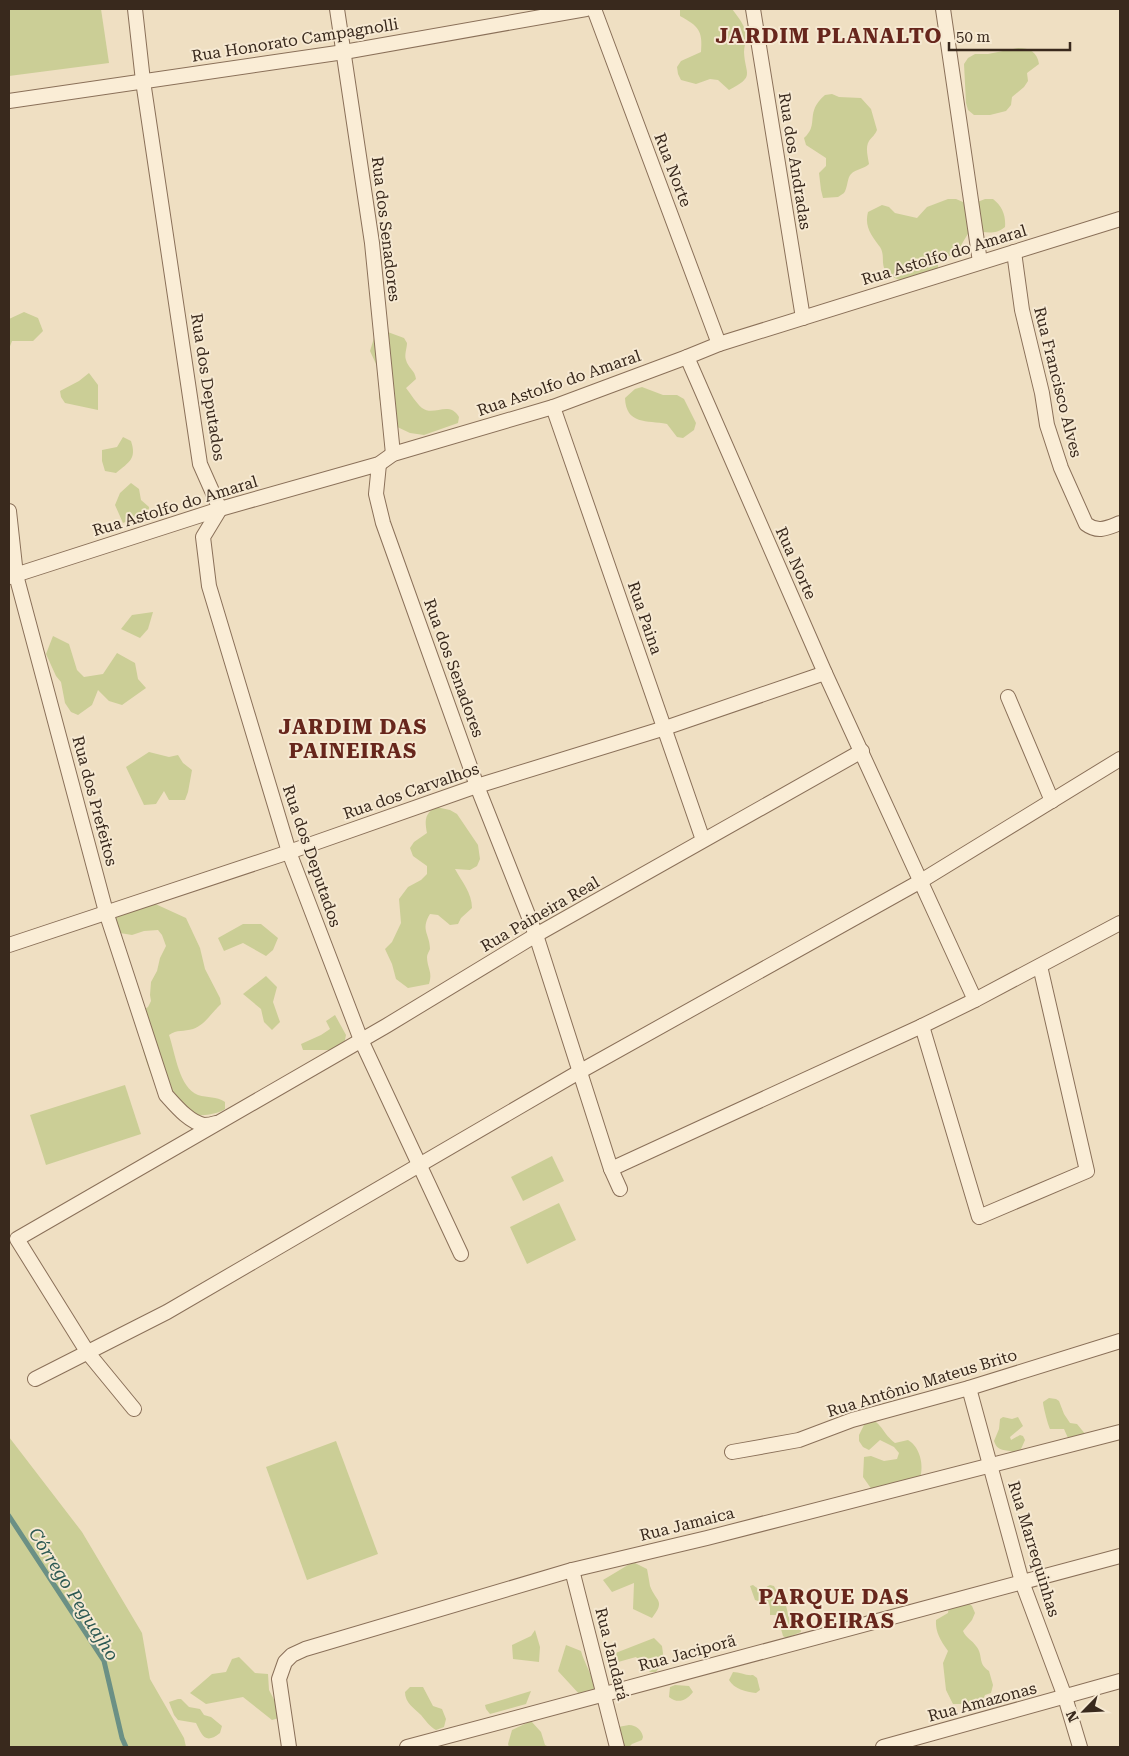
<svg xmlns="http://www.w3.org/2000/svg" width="1129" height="1756" font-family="'Roboto Serif',serif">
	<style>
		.green { fill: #cbce96 }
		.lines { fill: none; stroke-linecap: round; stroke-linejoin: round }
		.stream { stroke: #6b9085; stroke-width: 5 }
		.street-casing { stroke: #8a7059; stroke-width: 16 }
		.street { stroke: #faedd6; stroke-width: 14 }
		.labels { text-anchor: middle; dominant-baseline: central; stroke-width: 4; stroke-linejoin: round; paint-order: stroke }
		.street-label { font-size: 16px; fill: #39291d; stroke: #f6e9d2 }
		.water-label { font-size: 18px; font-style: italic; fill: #2c5953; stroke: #f6e9d2 }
		.district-label { font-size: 21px; font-weight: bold; letter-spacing: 1px; fill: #67261c; stroke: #f6e9d2 }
	</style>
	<rect width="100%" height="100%" fill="#efdfc2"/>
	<g class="green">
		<polygon points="9,9 101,9 109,63 9,76"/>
		<path d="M680,9H732C738,17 746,26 746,36C746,42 744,47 744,52C745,75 756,76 729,90L718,80L710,79L696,84L681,80L678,74L677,67L681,61L701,52C703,30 698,26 680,16Z"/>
		<path d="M1018,48C1030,48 1037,52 1039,64L1027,73L1028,81L1024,87L1012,97L1011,105L1006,111L990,115H974L968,110L966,103L964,64L968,58L975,54H988Z"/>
		<path d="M832,94L839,97L861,98L871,109L877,130C875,135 872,137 869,141C865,147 868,157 869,164C864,169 856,169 851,174C847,178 848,187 844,193L838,197L823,198L821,190L819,173L826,166V158L806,145L804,138C820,124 804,113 825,95Z"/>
		<path d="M948,199H956L970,205L985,199H993C1002,206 1006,215 1005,227C993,237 983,230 969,232L957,252L938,262V269C931,272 921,279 913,281C904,283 890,278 885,270C881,262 885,255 880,247C872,236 864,227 868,212L882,205L889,207L895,213L917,218L927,207Z"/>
		<polygon points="24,312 38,318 43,331 33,341 12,341 9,349 9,319"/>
		<path d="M385,331L404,338L407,343C407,348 404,355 406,360C408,368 415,370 416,379L406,388C411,394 416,403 422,408C434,417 449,400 459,417L458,423L424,435L410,433L391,424L386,419L379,398V391L382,377L370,351L374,338L378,333Z"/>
		<polygon points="89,373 98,385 98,410 65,403 61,397 60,391 79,381"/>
		<path d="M642,387L663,395H677L684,399L696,423L694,430L683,438L677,437L667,424C647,420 626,425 625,398L635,389Z"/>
		<path d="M123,437L131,441C137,459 129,462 116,473L105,471L102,461V450L117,447Z"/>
		<polygon points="131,483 139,489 141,500 149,507 148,517 136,517 123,523 115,505 120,493"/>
		<polygon points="153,612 148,629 140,638 121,629 132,615"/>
		<polygon points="53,636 69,644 77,670 84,677 103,674 117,653 135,663 138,679 146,688 122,705 109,701 98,690 92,705 78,715 71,712 65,703 61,682 56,676 46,654"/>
		<polygon points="149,752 169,757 178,755 183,763 192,770 188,792 185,800 169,800 164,791 156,804 144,805 126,767"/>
		<path d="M436,807L450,810L457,814L478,845L480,859L477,866L470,870L455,869C462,882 472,893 472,908L461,918L458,924L450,925L438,915L430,914C420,930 430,934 430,949C429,952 427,954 427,957C427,968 433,972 429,984L408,988L396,979L392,964L385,949L392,942L401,923L399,899L408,887L421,880L427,874V866L413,856L410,848L414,842L427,833C425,821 424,814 436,807Z"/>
		<path d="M151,902L186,918L200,948L205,969L220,998L221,1004C212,1012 205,1025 193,1029C184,1032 177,1029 169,1035C175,1052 179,1088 198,1095C208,1098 216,1096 225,1102V1109C214,1116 196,1117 183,1112C178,1110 160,1089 156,1084C146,1067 140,1039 136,1020L143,1010L148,1007L151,1001L150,995L151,982L157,971L160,958L166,946L162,935L158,930L144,931L132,935L120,933L114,922C122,906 135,905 151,902Z"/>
		<polygon points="243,924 261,924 278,938 273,950 266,956 243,943 224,951 218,938"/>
		<polygon points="266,976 277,987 273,1002 280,1022 272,1030 264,1022 261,1009 243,994"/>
		<polygon points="335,1015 346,1035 343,1050 303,1050 301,1044 321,1035 330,1029 326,1021"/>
		<polygon points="125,1085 141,1134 46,1165 30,1115"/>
		<polygon points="552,1156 564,1181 523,1201 511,1177"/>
		<polygon points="559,1203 576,1240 527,1264 510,1227"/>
		<path d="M1049,1398L1056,1399L1059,1401L1064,1414L1070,1423L1077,1424L1086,1435L1071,1440L1068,1438L1064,1429H1050C1048,1425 1043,1406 1043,1402Z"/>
		<path d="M868,1417C883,1424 883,1434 895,1443L908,1440C920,1447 924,1465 920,1478L875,1494L863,1477L864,1457L871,1456L884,1461L897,1459L899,1453L894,1447L880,1440L869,1450L863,1447L859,1441V1435Z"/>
		<path d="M1003,1417L1012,1419L1018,1417L1023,1426L1010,1437L1011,1440L1020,1435L1023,1436L1025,1440L1021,1449L1015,1453C1005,1448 998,1453 994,1441L999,1429L1000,1419Z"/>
		<polygon points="9,1437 82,1532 142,1633 150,1679 184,1738 186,1747 9,1747"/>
		<polygon points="336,1441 378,1554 307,1580 266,1467"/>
		<path d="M633,1562L647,1569C648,1574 649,1580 650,1586C656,1602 666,1600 652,1618L633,1609L634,1583L612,1592L603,1580Z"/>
		<path d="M753,1585C760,1591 763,1589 770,1585L774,1586L777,1592V1599L785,1603C790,1615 785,1621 800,1625L801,1632L786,1638L783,1636L777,1615H770C770,1609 771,1603 765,1600L758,1601L755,1600L750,1586Z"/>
		<path d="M967,1602L972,1606L975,1613L972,1620L963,1631C966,1638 972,1640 976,1646C984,1656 977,1663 989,1671L993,1685L991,1693L985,1695L981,1704H953L946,1690L943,1663L948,1651C941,1641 935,1632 936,1620L948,1613L949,1606Z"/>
		<polygon points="535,1630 540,1647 539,1662 513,1659 512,1645 531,1636"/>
		<polygon points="654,1638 662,1646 664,1661 656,1672 650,1672 636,1657 611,1664 607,1658 613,1654"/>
		<path d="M566,1645L581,1651C584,1663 595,1679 594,1690L581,1696L558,1671Z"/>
		<polygon points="239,1657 255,1673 268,1674 269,1690 280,1711 279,1718 272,1720 243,1697 206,1704 190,1693 212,1674 226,1672 232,1659"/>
		<path d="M733,1672C740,1672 746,1676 753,1675L757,1678L760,1690L756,1693C746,1692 734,1689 729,1680Z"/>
		<path d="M675,1685L689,1686L693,1692C686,1701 678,1704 669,1697L670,1687Z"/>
		<path d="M410,1687H423L433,1706L442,1709L446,1719L444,1727L436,1730C429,1726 426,1721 421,1715C414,1708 405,1703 405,1692Z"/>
		<polygon points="531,1691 526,1704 490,1714 486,1709 485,1705"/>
		<path d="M178,1699H181L189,1707L200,1709L204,1715L211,1717L222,1726L220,1733C205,1745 202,1735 196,1723L178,1720L174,1715L169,1702Z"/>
		<polygon points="531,1721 541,1732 545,1745 549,1747 509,1747 508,1744 512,1730"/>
		<path d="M629,1725C636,1725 642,1730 643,1737L642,1740L632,1744L629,1747H615L618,1727Z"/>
	</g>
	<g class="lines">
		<polyline class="stream" points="9,1516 104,1661 122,1738 126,1747"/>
		<g class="street-casing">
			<g id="street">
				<polyline points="135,9 143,81 200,464 220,509 203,537 209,586 289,852 361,1040 461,1254"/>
				<polyline points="337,9 372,243 393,454"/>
				<polyline points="594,9 719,344"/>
				<polyline points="753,9 803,318"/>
				<polyline points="943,9 980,262"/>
				<polyline points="9,101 344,52 586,9"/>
				<path d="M1014,252L1022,310L1042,393L1047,425L1061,468L1086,524C1098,533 1107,528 1120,523"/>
				<polyline points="687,357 825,673 975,1000"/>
				<polyline points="553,407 703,840"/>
				<polyline points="379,464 376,494 383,523 477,786 536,935 611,1169"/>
				<path d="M9,511L16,575L106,912L166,1095C176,1106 189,1122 204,1125C208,1125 213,1124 216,1123"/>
				<polyline points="9,577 220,509 379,464 393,454 553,407 687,357 719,344 1120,219"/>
				<polyline points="1008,697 1052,801"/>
				<polyline points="9,945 289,852 477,786 665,728 825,673"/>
				<polyline points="922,1026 979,1217 1087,1171 1040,966"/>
				<polyline points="620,1189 611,1169 922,1026 975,1000 1120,923"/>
				<polyline points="35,1379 167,1312 579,1072 921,881 1120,759"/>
				<polyline points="969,1388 1022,1582 1065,1697 1080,1747"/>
				<polyline points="134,1409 88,1353 17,1239 386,1026 536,935 862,751"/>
				<polyline points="732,1452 799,1440 852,1420 969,1388 1120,1341"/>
				<polyline points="572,1570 617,1747"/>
				<polyline points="289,1747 279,1679 285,1662 292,1655 305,1649 572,1570 707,1538 1120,1432"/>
				<polyline points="407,1747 1120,1556"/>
				<polyline points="883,1747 1120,1681"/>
			</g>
		</g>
		<use href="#street" class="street"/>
	</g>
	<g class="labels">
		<g class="street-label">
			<text transform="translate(295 40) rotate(-9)">Rua Honorato Campagnolli</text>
			<text transform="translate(795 161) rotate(81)">Rua dos Andradas</text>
			<text transform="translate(673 170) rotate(69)">Rua Norte</text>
			<text transform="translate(386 229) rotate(83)">Rua dos Senadores</text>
			<text transform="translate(944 255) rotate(-17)">Rua Astolfo do Amaral</text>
			<text transform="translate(1058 382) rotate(76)">Rua Francisco Alves</text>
			<text transform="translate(559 383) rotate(-19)">Rua Astolfo do Amaral</text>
			<text transform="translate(208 387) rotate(81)">Rua dos Deputados</text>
			<text transform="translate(175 506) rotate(-17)">Rua Astolfo do Amaral</text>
			<text transform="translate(796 563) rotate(66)">Rua Norte</text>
			<text transform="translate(645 618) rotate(71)">Rua Paina</text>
			<text transform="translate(454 668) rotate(70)">Rua dos Senadores</text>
			<text transform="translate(411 791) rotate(-19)">Rua dos Carvalhos</text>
			<text transform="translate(95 801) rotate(75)">Rua dos Prefeitos</text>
			<text transform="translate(312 856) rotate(71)">Rua dos Deputados</text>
			<text transform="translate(540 914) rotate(-30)">Rua Paineira Real</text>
			<text transform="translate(922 1383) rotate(-17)">Rua Antônio Mateus Brito</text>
			<text transform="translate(687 1524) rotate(-14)">Rua Jamaica</text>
			<text transform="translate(1034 1549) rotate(73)">Rua Marrequinhas</text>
			<text transform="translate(687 1653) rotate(-15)">Rua Jaciporã</text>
			<text transform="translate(612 1654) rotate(76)">Rua Jandará</text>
			<text transform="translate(982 1702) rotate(-15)">Rua Amazonas</text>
		</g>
		<g class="water-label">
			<text transform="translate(74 1594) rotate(58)">Córrego Peguajho</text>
		</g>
		<g class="district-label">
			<text x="829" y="36">JARDIM PLANALTO</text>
			<text x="353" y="727">JARDIM DAS<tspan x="353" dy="24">PAINEIRAS</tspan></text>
			<text x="834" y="1597">PARQUE DAS<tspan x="834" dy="24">AROEIRAS</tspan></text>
		</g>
	</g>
	<rect width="1129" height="1756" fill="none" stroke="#39291d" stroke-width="20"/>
	<g transform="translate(1084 1711) rotate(246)" stroke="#f6e9d2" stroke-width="4" paint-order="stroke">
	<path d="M0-4L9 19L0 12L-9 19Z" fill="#39291d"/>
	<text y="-8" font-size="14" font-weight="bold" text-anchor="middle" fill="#39291d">N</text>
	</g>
	<path d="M949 42v8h121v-8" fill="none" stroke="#39291d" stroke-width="2.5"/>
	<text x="956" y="42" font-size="15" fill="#39291d" stroke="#f6e9d2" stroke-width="4" paint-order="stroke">50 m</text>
</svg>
